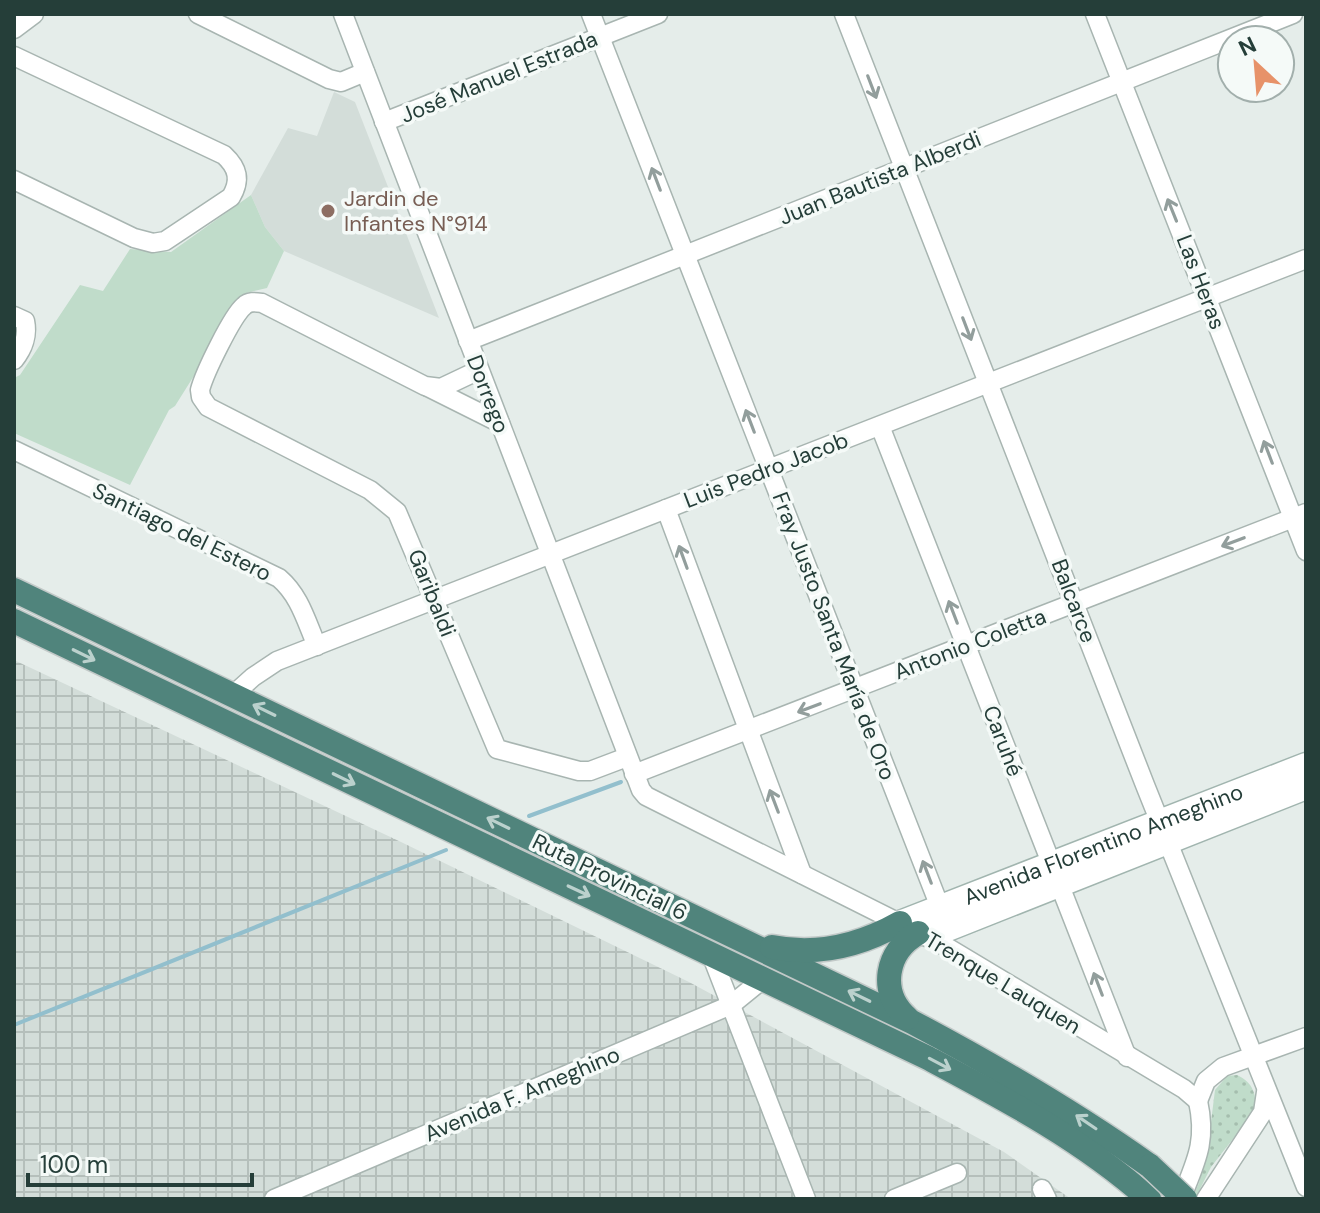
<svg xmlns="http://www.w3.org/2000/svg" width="1320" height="1213" font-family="'DM Sans',sans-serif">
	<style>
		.built { fill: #d3ddd9 }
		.industrial { fill: url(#industrial-grid) }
		.grass { fill: url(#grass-dots) }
		.park { fill: #c0dcca }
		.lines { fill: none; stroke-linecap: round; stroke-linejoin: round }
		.stream { stroke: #92bfcd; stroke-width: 4 }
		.minor-casing { stroke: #a8b5b1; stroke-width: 21 }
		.secondary-casing { stroke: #a1b5af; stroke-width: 27 }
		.trunk-casing { stroke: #c2c9c8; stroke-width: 27 }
		.minor { stroke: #fff; stroke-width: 18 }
		.secondary { stroke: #fff; stroke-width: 24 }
		.trunk { stroke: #50847c; stroke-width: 24 }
		.trunk-bridge-casing { stroke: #c2c9c8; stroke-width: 27; stroke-linecap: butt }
		.trunk-bridge { stroke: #50847c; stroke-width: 24 }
		.oneway { stroke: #929e9c }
		.oneway2 { stroke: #bbd1cd }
		.education-dot { fill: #8d6e63; stroke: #f5faf8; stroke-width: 3 }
		.labels { text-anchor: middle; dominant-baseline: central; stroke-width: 7; stroke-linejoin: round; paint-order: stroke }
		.street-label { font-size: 22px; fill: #253e39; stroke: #f5faf8 }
		.education-label { font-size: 22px; fill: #785e54; stroke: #f5faf8; text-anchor: start }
	</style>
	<defs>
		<pattern id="industrial-grid" width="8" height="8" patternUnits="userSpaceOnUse" patternTransform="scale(2)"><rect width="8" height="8" fill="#d3ddd9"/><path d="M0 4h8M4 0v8" fill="none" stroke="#b5bfbb"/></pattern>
		<pattern id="grass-dots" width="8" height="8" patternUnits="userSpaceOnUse" patternTransform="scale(2)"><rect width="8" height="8" fill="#c0dcca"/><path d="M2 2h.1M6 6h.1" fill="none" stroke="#a5beae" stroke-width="1.8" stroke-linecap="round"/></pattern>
	</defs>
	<rect width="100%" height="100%" fill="#e5edea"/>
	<polygon class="built" points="334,92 355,102 439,318 284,251 265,227 251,195 288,128 317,136"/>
	<polygon class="industrial" points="14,660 401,842 689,982 1004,1152 1071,1199 14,1199"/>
	<path class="grass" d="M1237,1075C1253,1082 1258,1096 1254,1112L1211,1167L1195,1199H1192L1199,1183L1208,1146L1215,1090L1227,1076Z"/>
	<polygon class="park" points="251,195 265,227 284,251 267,288 246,293 175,406 169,410 130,485 14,433 14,378 20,375 80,285 103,291 130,249 171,252"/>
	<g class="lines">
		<g class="stream">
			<polyline points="529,816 621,782"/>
			<polyline points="14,1025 446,850"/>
		</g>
		<g class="minor-casing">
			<g id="minor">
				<polyline points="198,14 329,79 341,82 365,72"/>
				<polyline points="343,14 641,790 646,796 945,946 1184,1089 1198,1101"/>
				<polyline points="591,14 945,920"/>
				<polyline points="844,14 1145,785 1306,1187"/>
				<polyline points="1095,14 1306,551"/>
				<polyline points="14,29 34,14"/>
				<path d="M14,56L224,155C238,168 241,180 231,197L165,241L153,243L134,238L14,180"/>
				<polyline points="384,122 658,14"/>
				<path d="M14,316L25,321C28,335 23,349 14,360"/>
				<polyline points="468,341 1293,14"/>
				<path d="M479,370L441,388L425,386L262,303C255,302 249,301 244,306C232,316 204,374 200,390L201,397L208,407L370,490L397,512L497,749L579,771H590L627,757"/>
				<polyline points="428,387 500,423"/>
				<polyline points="880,426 1127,1057"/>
				<path d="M14,450L279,578C300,596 306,621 317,646"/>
				<polyline points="666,509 802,874"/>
				<polyline points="233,695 253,677 277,661 1306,259"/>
				<polyline points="634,774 1306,513"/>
				<polyline points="711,954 806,1199"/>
				<polyline points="1198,1101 1206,1081 1223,1067 1306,1037"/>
				<polyline points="1042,1189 1047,1199"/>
				<polyline points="274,1199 731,1005 763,979"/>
				<polyline points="894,1199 957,1173"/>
				<path d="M1181,1199C1196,1161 1207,1142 1198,1101"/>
				<polyline points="1206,1199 1263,1112 1266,1092"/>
			</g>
		</g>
		<g class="secondary-casing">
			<g id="secondary">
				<path id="s1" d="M900,923L1306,765"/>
				<polyline points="918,933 945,930 1306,787"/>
			</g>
		</g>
		<g class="trunk-casing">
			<g id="trunk">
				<path d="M14,590L912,1022C995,1066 1074,1112 1150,1166"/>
				<path d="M14,621L928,1058C1005,1099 1083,1140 1149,1199"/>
				<path d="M772,947C817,956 861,945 900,923"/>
				<path d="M907,1018C878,992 886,951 918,933"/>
			</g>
		</g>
		<use href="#minor" class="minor"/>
		<use href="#secondary" class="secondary"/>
		<use href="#trunk" class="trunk"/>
		<g class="trunk-bridge-casing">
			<polyline id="trunk-bridge" points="1150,1166 1185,1199"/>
		</g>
		<use href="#trunk-bridge" class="trunk-bridge"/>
	</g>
	<defs><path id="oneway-shaft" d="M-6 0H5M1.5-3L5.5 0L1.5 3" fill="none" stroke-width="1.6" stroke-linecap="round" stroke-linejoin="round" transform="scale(2)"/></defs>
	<g class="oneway">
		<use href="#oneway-shaft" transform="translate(872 87) rotate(69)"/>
		<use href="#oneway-shaft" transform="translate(656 179) rotate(-111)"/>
		<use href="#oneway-shaft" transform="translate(1172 210) rotate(-112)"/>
		<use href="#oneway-shaft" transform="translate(967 329) rotate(69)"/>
		<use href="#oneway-shaft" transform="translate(750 421) rotate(-111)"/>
		<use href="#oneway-shaft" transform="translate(1268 452) rotate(-111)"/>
		<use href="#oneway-shaft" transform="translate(1233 542) rotate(159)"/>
		<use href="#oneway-shaft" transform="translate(683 557) rotate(-110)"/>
		<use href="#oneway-shaft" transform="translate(953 612) rotate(-111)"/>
		<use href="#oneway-shaft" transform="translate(809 708) rotate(159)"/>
		<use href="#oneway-shaft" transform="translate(774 801) rotate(-111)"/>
		<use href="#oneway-shaft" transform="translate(927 872) rotate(-111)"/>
		<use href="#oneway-shaft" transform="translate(1098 984) rotate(-111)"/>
	</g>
	<g class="oneway2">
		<use href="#oneway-shaft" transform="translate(84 655) rotate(26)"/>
		<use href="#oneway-shaft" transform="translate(264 710) rotate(-154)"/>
		<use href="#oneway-shaft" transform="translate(344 779) rotate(26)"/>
		<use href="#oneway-shaft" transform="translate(498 823) rotate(-154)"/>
		<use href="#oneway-shaft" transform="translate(579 891) rotate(25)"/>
		<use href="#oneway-shaft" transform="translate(859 996) rotate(-154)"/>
		<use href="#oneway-shaft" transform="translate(940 1064) rotate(28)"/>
		<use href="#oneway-shaft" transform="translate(1086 1122) rotate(-146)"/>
	</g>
	<circle class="education-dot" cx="328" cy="211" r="8"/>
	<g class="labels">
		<g class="street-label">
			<text transform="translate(499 77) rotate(-22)">José Manuel Estrada</text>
			<text transform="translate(880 178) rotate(-22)">Juan Bautista Alberdi</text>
			<text transform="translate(1201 282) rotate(69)">Las Heras</text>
			<text transform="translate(488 394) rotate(69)">Dorrego</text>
			<text transform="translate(766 470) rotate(-21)">Luis Pedro Jacob</text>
			<text transform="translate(182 532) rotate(26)">Santiago del Estero</text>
			<text transform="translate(432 593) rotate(68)">Garibaldi</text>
			<text transform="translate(1074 601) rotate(69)">Balcarce</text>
			<text transform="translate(834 636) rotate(69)">Fray Justo Santa María de Oro</text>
			<text transform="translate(970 644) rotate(-21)">Antonio Coletta</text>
			<text transform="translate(1003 741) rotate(69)">Caruhé</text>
			<text stroke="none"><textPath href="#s1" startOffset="218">Avenida Florentino Ameghino</textPath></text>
			<text transform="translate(610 877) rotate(26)">Ruta Provincial 6</text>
			<text transform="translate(1003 983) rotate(31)">Trenque Lauquen</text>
			<text transform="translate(522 1094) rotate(-23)">Avenida F. Ameghino</text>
		</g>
		<g class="education-label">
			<text x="344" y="198">Jardin de<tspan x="344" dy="25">Infantes N°914</tspan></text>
		</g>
	</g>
	<rect width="1320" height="1213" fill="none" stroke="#253e39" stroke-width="32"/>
	<g transform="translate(1256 64) rotate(334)"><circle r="38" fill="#f5faf8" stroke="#a2afac" stroke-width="2"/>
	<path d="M0-6L14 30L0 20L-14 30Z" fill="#e79269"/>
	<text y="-12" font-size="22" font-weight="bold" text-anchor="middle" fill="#253e39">N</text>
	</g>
	<path d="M28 1173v12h224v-12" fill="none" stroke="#253e39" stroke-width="4"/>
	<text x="40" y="1173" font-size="24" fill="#253e39" stroke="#f5faf8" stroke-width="6" paint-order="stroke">100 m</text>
</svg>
